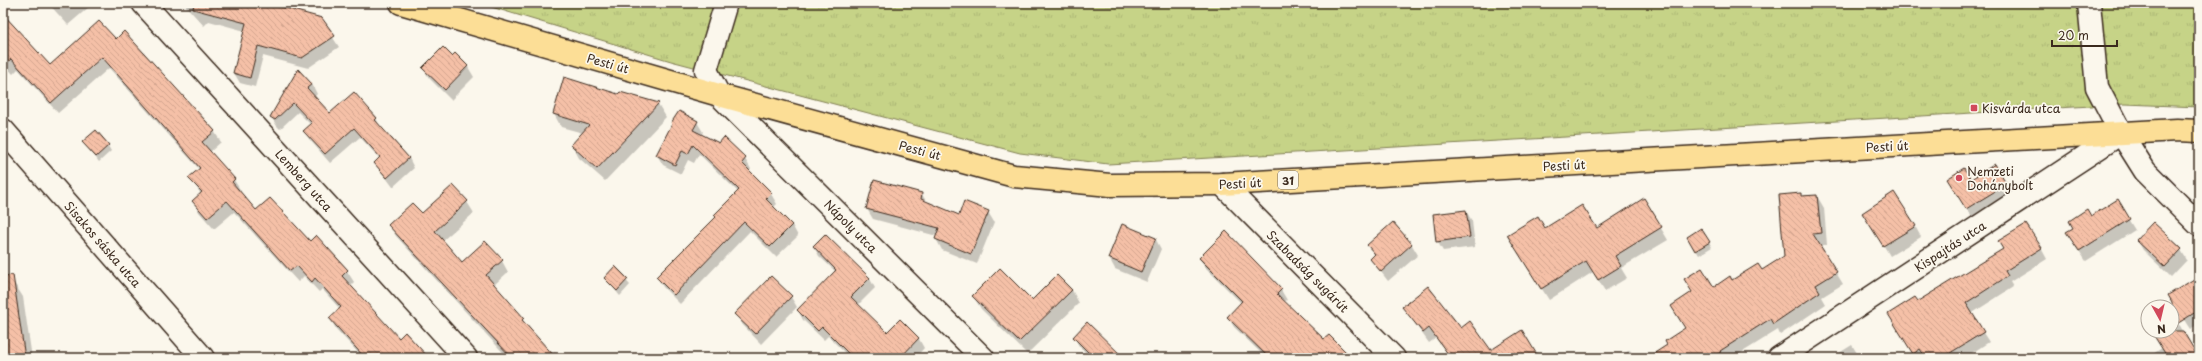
<svg xmlns="http://www.w3.org/2000/svg" width="2202" height="361" font-family="'Playpen Sans',sans-serif">
	<style>
		.grass { fill: url(#grass-tufts); stroke: #807e52 }
		.shadow { fill: #0003 }
		.building { fill: url(#building-back-hatch); stroke: #3b2a1e }
		.lines { fill: none; stroke-linecap: round; stroke-linejoin: round }
		.minor-casing { stroke: #3b2a1e; stroke-width: 25 }
		.major-casing { stroke: #3b2a1e; stroke-width: 25 }
		.minor { stroke: #fbf7ec; stroke-width: 22 }
		.major { stroke: #fcde96; stroke-width: 22 }
		.poi-dot { fill: #d1495b; stroke: #fbf7ec; stroke-width: 1.5 }
		.labels { text-anchor: middle; dominant-baseline: central; stroke-width: 3.5; stroke-linejoin: round; paint-order: stroke }
		.shield { fill: #fbf7ec; stroke: #75685c; stroke-width: 1 }
		.shield-label { font-size: 11px; font-weight: bold; fill: #3b2a1e }
		.street-label { font-size: 12px; fill: #3b2a1e; stroke: #fbf7ec }
		.poi-label { font-size: 12px; fill: #3b2a1e; stroke: #fbf7ec; text-anchor: start }
	</style>
	<defs>
		<pattern id="grass-tufts" width="24" height="20" patternUnits="userSpaceOnUse"><rect width="24" height="20" fill="#c6d387"/><path d="M3 7l-1-3M5 7V3M7 7l1-3M15 17l-1-3M17 17v-4M19 17l1-3" fill="none" stroke="#abb574"/></pattern>
		<pattern id="building-back-hatch" width="6" height="6" patternUnits="userSpaceOnUse"><rect width="6" height="6" fill="#f5c0a7"/><path d="M-1 5l2 2M0 0l6 6M5-1l2 2" fill="none" stroke="#d3a58f"/></pattern>
	</defs>
	<rect width="100%" height="100%" fill="#fbf7ec"/>
	<filter id="ink" filterUnits="userSpaceOnUse"><feTurbulence type="fractalNoise" baseFrequency=".025" numOctaves="2"/><feDisplacementMap in="SourceGraphic" scale="8" xChannelSelector="R" yChannelSelector="G"/><feConvolveMatrix kernelMatrix="1 2 1 2 8 2 1 2 1" color-interpolation-filters="sRGB"/></filter>
	<g filter="url(#ink)">
		<polygon class="grass" points="478,3 2199,3 2199,107 2125,104 1108,164 1020,153 671,61"/>
		<g class="shadow">
			<polygon points="48,3 86,3 89,7 68,25"/>
			<polygon points="183,3 273,3 272,5 321,19 339,47 308,68 263,56 255,87 240,83 234,73 245,31 209,21 204,26"/>
			<polygon points="3,16 50,67 116,40 214,131 221,142 210,152 234,180 241,191 239,193 256,212 309,243 316,237 347,271 354,282 350,286 399,339 427,358 363,358 336,329 330,318 340,309 322,289 319,292 304,276 298,282 234,212 214,229 199,212 193,201 201,194 190,178 200,170 109,68 58,113 18,69 13,74 3,63"/>
			<polygon points="455,54 468,67 474,77 451,100 429,78 423,68 452,58"/>
			<polygon points="312,84 317,94 314,97 330,114 376,118 381,128 409,158 414,168 393,187 375,163 380,159 360,137 330,163 310,140 304,131 311,125 298,112 280,129 277,126 271,117"/>
			<polygon points="621,93 658,104 666,117 605,181 579,158 572,145 583,133 561,127 554,114 618,96"/>
			<polygon points="697,122 703,132 701,135 719,144 724,138 745,159 751,169 749,172 771,194 777,204 773,208 792,225 798,236 776,257 750,231 680,304 663,287 657,277 716,218 715,215 738,192 699,154 694,163 688,160 681,174 663,165 657,155"/>
			<polygon points="84,142 108,146 111,151 99,162"/>
			<polygon points="1971,180 2006,184 2012,194 1973,219 1954,189"/>
			<polygon points="453,186 467,202 474,213 442,241 462,263 502,261 508,272 494,285 552,355 555,352 560,358 508,358 396,236 389,225 422,214"/>
			<polygon points="922,194 927,203 959,217 988,212 994,222 977,264 942,250 936,239 937,236 873,219 867,209"/>
			<polygon points="1800,194 1802,197 1817,196 1824,208 1827,245 1819,245 1843,284 1822,297 1826,304 1780,335 1778,330 1733,358 1649,358 1669,346 1686,328 1713,289 1761,272 1785,256"/>
			<polygon points="1644,200 1668,240 1621,268 1627,278 1605,291 1593,272 1549,300 1515,247 1545,229 1597,229"/>
			<polygon points="2117,201 2135,230 2086,261 2073,242 2074,228"/>
			<polygon points="1466,211 1472,221 1475,247 1443,251 1437,241"/>
			<polygon points="1870,223 1915,226 1921,237 1890,256"/>
			<polygon points="1393,224 1412,245 1418,255 1388,281 1371,259 1375,256 1369,245"/>
			<polygon points="1122,225 1155,238 1161,249 1147,282 1115,269 1109,258"/>
			<polygon points="825,235 870,279 875,288 858,305 887,334 900,320 919,339 924,348 915,358 850,358 828,336 824,340 803,320 798,310 836,272 819,256 814,247"/>
			<polygon points="1688,237 1709,242 1712,247 1699,255"/>
			<polygon points="2137,240 2181,250 2187,260 2171,277 2143,250"/>
			<polygon points="2041,248 2047,259 2010,282 2013,287 1971,314 1989,342 1964,358 1916,358 1895,325 1917,302 2004,249"/>
			<polygon points="1200,259 1281,290 1287,300 1284,302 1324,341 1350,358 1256,358 1261,353 1234,327 1228,317 1241,303 1206,268"/>
			<polygon points="615,268 630,285 620,296 605,278"/>
			<polygon points="2199,277 2199,324 2190,329 2175,306"/>
			<polygon points="771,278 791,297 797,307 761,344 742,324 736,314"/>
			<polygon points="13,281 23,297 32,358 3,358 3,282"/>
			<polygon points="1072,290 1079,303 1027,354 981,309 973,296 1032,302"/>
			<polygon points="1403,307 1461,330 1491,351 1538,358 1451,358 1436,338 1429,343"/>
			<polygon points="2176,321 2199,358 2147,358 2162,348 2161,331 2172,331 2172,324"/>
			<polygon points="1074,337 1123,358 1091,358 1079,346"/>
			<polygon points="1852,345 1860,358 1831,358"/>
			<polygon points="1630,350 1635,358 1617,358"/>
			<polygon points="2104,352 2108,358 2094,358"/>
		</g>
		<g class="building">
			<polygon points="194,3 267,3 322,18 335,36 302,58 258,46 250,78 233,73 246,23 193,9"/>
			<polygon points="3,14 50,65 99,21 116,39 124,31 215,131 202,142 235,179 232,182 256,210 270,198 310,241 316,235 348,270 342,276 399,338 405,332 429,358 365,358 329,318 341,307 315,278 312,282 297,266 290,271 227,201 207,218 192,201 202,192 188,178 200,168 102,57 51,103 11,59 3,66"/>
			<polygon points="443,47 452,56 455,53 468,66 445,90 422,68"/>
			<polygon points="298,69 312,84 307,88 330,113 354,92 377,118 375,120 409,158 387,178 374,163 380,157 354,128 325,154 303,131 312,123 293,103 275,120 270,117"/>
			<polygon points="564,77 618,94 620,92 659,103 597,169 571,145 589,125 553,114"/>
			<polygon points="679,111 698,121 693,130 719,143 724,137 746,158 742,163 772,193 766,199 792,225 770,247 744,222 674,295 656,277 716,217 714,215 739,190 693,145 688,154 682,151 675,165 656,155 672,124 671,123"/>
			<polygon points="96,130 109,145 96,157 82,142"/>
			<polygon points="1995,164 2007,184 1966,209 1947,179 1964,168 1971,179"/>
			<polygon points="874,180 922,193 921,199 959,215 964,201 989,211 971,254 935,239 939,228 866,209"/>
			<polygon points="453,185 468,201 435,231 462,262 485,241 503,260 486,275 524,318 522,320 556,358 512,358 388,225 412,203 422,213"/>
			<polygon points="1894,192 1916,226 1883,246 1862,213"/>
			<polygon points="1801,193 1801,196 1817,195 1821,233 1813,234 1837,272 1816,285 1820,292 1773,324 1770,319 1720,351 1721,352 1711,358 1647,358 1667,345 1665,341 1685,328 1671,306 1692,292 1684,279 1702,268 1714,287 1730,276 1732,280 1758,264 1762,270 1784,256 1779,195"/>
			<polygon points="1644,198 1662,227 1615,256 1621,266 1598,280 1586,261 1541,289 1507,235 1538,216 1545,228 1582,205 1597,228"/>
			<polygon points="2118,199 2130,219 2079,251 2066,232 2073,228 2069,221 2087,209 2091,216"/>
			<polygon points="1466,210 1470,237 1436,242 1433,214"/>
			<polygon points="1393,222 1412,244 1381,272 1370,259 1375,254 1367,245"/>
			<polygon points="2153,222 2182,249 2165,267 2136,240"/>
			<polygon points="1122,224 1156,238 1141,272 1108,258"/>
			<polygon points="2026,224 2042,248 2005,271 2008,276 1966,303 1984,332 1942,358 1926,358 1920,349 1913,354 1888,314 1915,297 1918,301 2003,249 1998,241"/>
			<polygon points="1701,228 1710,242 1695,251 1687,237"/>
			<polygon points="1226,231 1282,289 1277,294 1324,339 1329,335 1352,358 1269,358 1227,317 1242,301 1199,258"/>
			<polygon points="825,234 870,278 851,297 887,332 900,319 919,338 900,358 853,358 822,327 818,331 797,310 836,270 813,246"/>
			<polygon points="615,266 628,279 617,291 604,278"/>
			<polygon points="1000,268 1032,300 1057,275 1072,290 1019,342 972,296"/>
			<polygon points="13,275 25,358 3,358 3,276"/>
			<polygon points="771,276 792,296 755,334 734,314"/>
			<polygon points="2199,276 2199,310 2172,327 2172,302 2168,295"/>
			<polygon points="1428,286 1461,328 1470,321 1491,350 1522,330 1539,358 1451,358 1429,328 1423,333 1402,307"/>
			<polygon points="1087,322 1124,358 1094,358 1073,337"/>
			<polygon points="2151,331 2183,331 2199,358 2168,358"/>
		</g>
		<g class="lines">
			<g class="minor-casing">
				<g id="minor">
					<polyline points="143,3 466,358"/>
					<polyline points="726,3 706,70 719,95 983,358"/>
					<polyline points="2089,3 2097,87 2121,133 2145,171 2199,225"/>
					<polyline points="3,130 203,358"/>
					<polyline points="1222,184 1394,358"/>
					<polyline points="1779,358 2121,133"/>
				</g>
			</g>
			<g class="major-casing">
				<polyline id="major" points="401,3 719,95 1014,176 1110,185 1222,184 2177,130 2199,131"/>
			</g>
			<use href="#minor" class="minor"/>
			<use href="#major" class="major"/>
		</g>
	</g>
	<g class="poi-dot">
		<rect x="1970" y="104" width="8" height="8" rx="2"/>
		<circle cx="1959" cy="178" r="4"/>
	</g>
	<g class="labels">
		<rect class="shield" x="1278" y="171" width="20" height="18" rx="3"/>
		<g class="shield-label">
			<text x="1288" y="180">31</text>
		</g>
		<g class="street-label">
			<text transform="translate(608 63) rotate(16)">Pesti út</text>
			<text transform="translate(1887 146) rotate(-3)">Pesti út</text>
			<text transform="translate(920 150) rotate(15)">Pesti út</text>
			<text transform="translate(1564 165) rotate(-3)">Pesti út</text>
			<text transform="translate(304 180) rotate(48)">Lemberg utca</text>
			<text transform="translate(1240 183) rotate(-3)">Pesti út</text>
			<text transform="translate(851 226) rotate(45)">Nápoly utca</text>
			<text transform="translate(103 244) rotate(49)">Sisakos sáska utca</text>
			<text transform="translate(1950 246) rotate(-33)">Kispajtás utca</text>
			<text transform="translate(1308 271) rotate(45)">Szabadság sugárút</text>
		</g>
		<g class="poi-label">
			<text x="1982" y="108">Kisvárda utca</text>
			<text x="1967" y="171">Nemzeti<tspan x="1967" dy="14">Dohánybolt</tspan></text>
		</g>
	</g>
	<rect width="2202" height="361" fill="none" stroke="#fbf7ec" stroke-width="16"/>
	<rect x="8" y="8" width="2186" height="345" fill="none" stroke="#3b2a1e" stroke-width="1.5" filter="url(#ink)"/>
	<g transform="translate(2160 319) rotate(172)"><circle r="19" fill="#fbf7ec" stroke="#aea59a"/>
	<path d="M0-3L7 15L0 10L-7 15Z" fill="#d1495b"/>
	<text y="-6" font-size="11" font-weight="bold" text-anchor="middle" fill="#3b2a1e">N</text>
	</g>
	<path d="M2052 40v6h65v-6" fill="none" stroke="#3b2a1e" stroke-width="2"/>
	<text x="2058" y="40" font-size="12" fill="#3b2a1e" stroke="#fbf7ec" stroke-width="3" paint-order="stroke">20 m</text>
</svg>
